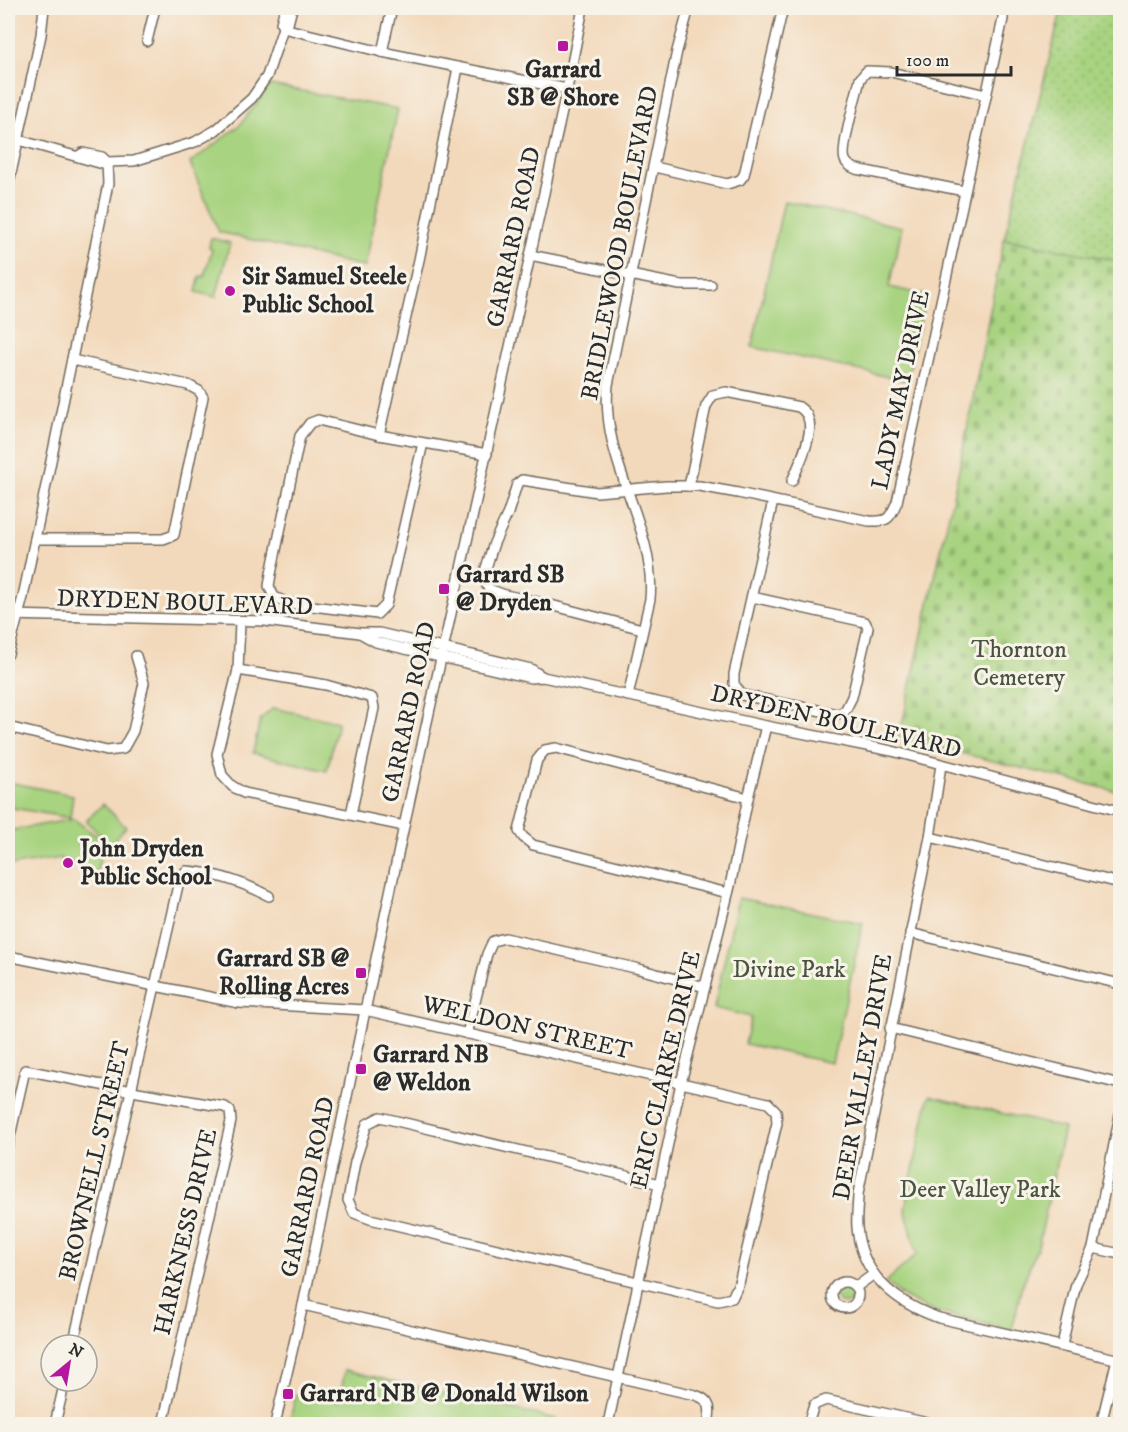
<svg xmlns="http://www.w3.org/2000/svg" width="1128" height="1432" font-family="'IM FELL DW Pica',serif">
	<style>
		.grass { fill: url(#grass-dots); stroke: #6a7f56; stroke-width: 1.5 }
		.cemetery { fill: url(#cemetery-stones); stroke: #6a7f56; stroke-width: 1.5 }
		.green { fill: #a8d380; stroke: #6a7f56; stroke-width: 1.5 }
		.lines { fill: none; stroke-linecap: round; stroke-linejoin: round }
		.minor-casing { stroke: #71685d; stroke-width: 12 }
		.minor { stroke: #fff; stroke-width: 9 }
		.poi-dot { fill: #b5179e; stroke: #f7f3e8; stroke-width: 2 }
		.labels { text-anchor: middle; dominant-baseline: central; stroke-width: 6; stroke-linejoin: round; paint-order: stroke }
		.poi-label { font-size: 24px; font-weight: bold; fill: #2b2b2b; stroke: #f7f3e8; text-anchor: start }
		.street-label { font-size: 24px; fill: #2b2b2b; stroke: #f7f3e8 }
		.park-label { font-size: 24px; fill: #4a5540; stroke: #f7f3e8 }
	</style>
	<defs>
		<pattern id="grass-dots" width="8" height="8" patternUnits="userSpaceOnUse" patternTransform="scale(1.5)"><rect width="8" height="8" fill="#a8d380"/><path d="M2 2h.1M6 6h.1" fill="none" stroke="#91b56f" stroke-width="1.8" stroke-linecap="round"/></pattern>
		<pattern id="cemetery-stones" width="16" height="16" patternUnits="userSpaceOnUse" patternTransform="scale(1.5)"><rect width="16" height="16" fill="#a8d380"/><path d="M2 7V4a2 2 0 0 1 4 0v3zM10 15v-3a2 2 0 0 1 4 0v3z" fill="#91b56f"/></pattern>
	</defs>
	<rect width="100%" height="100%" fill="#f7f3e8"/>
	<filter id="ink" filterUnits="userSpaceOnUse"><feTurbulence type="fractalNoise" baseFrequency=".0167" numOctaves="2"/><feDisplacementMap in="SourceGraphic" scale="12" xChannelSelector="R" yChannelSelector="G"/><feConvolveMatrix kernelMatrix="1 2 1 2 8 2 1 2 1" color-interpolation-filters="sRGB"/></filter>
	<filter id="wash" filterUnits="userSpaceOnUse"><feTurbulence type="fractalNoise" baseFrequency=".008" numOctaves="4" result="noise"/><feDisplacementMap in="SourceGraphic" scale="24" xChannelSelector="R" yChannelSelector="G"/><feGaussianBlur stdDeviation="1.35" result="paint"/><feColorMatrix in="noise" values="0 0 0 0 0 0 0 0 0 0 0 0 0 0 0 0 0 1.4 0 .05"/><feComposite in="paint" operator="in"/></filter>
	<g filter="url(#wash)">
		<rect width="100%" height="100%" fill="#f3d9bb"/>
		<g class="grass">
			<polygon points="1062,8 1120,8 1120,261 1004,239"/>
			<circle cx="845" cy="1295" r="9"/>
		</g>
		<polygon class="cemetery" points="1004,239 1120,261 1120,792 899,738 960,465"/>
		<g class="green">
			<polygon points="270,85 398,109 365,267 219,232 190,163 240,125"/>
			<polygon points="784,201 902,227 889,287 926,295 907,381 752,347"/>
			<polygon points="211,238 230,243 216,297 196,292 200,276 204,277 212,249 209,247"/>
			<polygon points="273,708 338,722 327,771 253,753 260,720"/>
			<polygon points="8,782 73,795 70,818 8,807"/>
			<polygon points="103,804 126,827 110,844 86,821"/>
			<polygon points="74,819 103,841 96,878 79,863 63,863 61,858 8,866 8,831"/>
			<polygon points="738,898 863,923 832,1063 745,1044 751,1017 714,1008"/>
			<polygon points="929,1096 1064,1128 1039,1243 1021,1289 1012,1330 929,1310 903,1297 886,1282 917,1254 905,1208"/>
			<polygon points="345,1370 556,1419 555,1424 289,1424 296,1394 339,1401"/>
		</g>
	</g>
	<g filter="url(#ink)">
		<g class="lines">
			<g class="minor-casing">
				<g id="minor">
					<polyline points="283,28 382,52 567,89"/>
					<polyline points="283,28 281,23 285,8"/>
					<polyline points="147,41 155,8"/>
					<polyline points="382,52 392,8"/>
					<polyline points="8,137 103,164 107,162 134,161 195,142 216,130 252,98 267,76 283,28 288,24 292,8"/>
					<polyline points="78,156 83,153 102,157 107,162"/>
					<polyline points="655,167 727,184 740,180 744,175 783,8"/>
					<polyline points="8,187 41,35 44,8"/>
					<path d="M964,191L856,169C851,167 847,165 845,160C840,149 857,94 860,79L867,71L891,72L986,95"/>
					<polyline points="530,255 680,285 711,285"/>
					<polyline points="379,435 419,260 458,68"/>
					<polyline points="423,443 386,605 377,614 288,603 274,597 269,586 271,574 300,436 310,423 318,420 379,435 487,454"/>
					<path d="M689,486L706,406L713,395L726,392L799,407C803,410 807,413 808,418C815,433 798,467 792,481"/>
					<polyline points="35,539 163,539 174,535 203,397 199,391 188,385 72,360"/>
					<polyline points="752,597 865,622 868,628 852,697 845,711 837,714 742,695 734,684 734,674 773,501"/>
					<polyline points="8,615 265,621 360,633 379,633 531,669 543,677"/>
					<polyline points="240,622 238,670 217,754 222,775 232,786 244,793 404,826"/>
					<path d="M642,629L543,603L505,595L489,589L486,584L485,571L494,543L508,513L517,484L522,480L597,492L666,486H699L738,493L869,521C889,522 889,519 897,502L1003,19V8"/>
					<polyline points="360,633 376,642 401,648 531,678 543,677 766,726 892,751 1120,811"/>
					<polyline points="8,654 23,597 108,184 107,162"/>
					<polyline points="238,670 326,685 372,698 374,708 351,814"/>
					<path d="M628,696L650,599C657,526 600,463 608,385L677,51L689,8"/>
					<polyline points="8,727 107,751 123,749 133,731 144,683 136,656"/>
					<path d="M941,765L930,837L858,1194C858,1205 856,1216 857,1227C861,1275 896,1303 939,1318L1120,1360"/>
					<polyline points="930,837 1120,883"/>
					<polyline points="728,893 533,845 523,837 519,831 537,760 545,750 556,748 748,798"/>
					<polyline points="910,933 1120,984"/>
					<polyline points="8,956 239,1003 365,1010 768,1103 776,1111 777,1123 739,1283 732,1298 718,1301 370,1219 354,1213 348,1200 355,1162 367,1124 380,1117 660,1184"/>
					<polyline points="890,1028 1120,1084"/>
					<polyline points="467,1034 487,954 493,941 505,938 635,968 705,987"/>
					<polyline points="8,1145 25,1070 132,1091 225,1107 230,1111 231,1121 163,1424"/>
					<polyline points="1093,1248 1120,1254"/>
					<circle cx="845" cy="1295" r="13"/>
					<polyline points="856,1287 874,1274"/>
					<path d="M303,1305L695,1395C712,1400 711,1410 708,1424"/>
					<path d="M73,1345L179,881L186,871C216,873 242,882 269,896"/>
					<polyline points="1062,1345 1076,1284 1093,1248 1120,1115"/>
					<polyline points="8,1423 14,1424"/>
					<polyline points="55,1424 65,1381"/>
					<polyline points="275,1424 303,1305 404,826 567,89 583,8"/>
					<polyline points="608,1424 681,1083 730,886 748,798 766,726"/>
					<polyline points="808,1424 814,1405 826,1400 932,1424"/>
					<polyline points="1101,1424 1117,1359"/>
				</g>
			</g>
			<use href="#minor" class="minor"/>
		</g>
	</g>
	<g class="poi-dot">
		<rect x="557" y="40" width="12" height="12" rx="3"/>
		<circle cx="230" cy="291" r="6"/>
		<rect x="438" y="583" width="12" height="12" rx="3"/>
		<circle cx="68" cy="863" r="6"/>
		<rect x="355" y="967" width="12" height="12" rx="3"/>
		<rect x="355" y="1063" width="12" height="12" rx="3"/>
		<rect x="282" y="1388" width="12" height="12" rx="3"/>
	</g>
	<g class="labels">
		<g class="poi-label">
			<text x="563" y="70" text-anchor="middle">Garrard<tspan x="563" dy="28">SB @ Shore</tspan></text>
			<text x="242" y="277">Sir Samuel Steele<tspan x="242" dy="28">Public School</tspan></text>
			<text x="456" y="575">Garrard SB<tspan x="456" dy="28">@ Dryden</tspan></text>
			<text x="80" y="849">John Dryden<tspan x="80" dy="28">Public School</tspan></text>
			<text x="349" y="959" text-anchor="end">Garrard SB @<tspan x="349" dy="28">Rolling Acres</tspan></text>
			<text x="373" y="1055">Garrard NB<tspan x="373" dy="28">@ Weldon</tspan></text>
			<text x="300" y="1394">Garrard NB @ Donald Wilson</text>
		</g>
		<g class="street-label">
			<text transform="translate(514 237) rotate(-78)">GARRARD ROAD</text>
			<text transform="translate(620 243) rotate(-79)">BRIDLEWOOD BOULEVARD</text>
			<text transform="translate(901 390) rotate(-78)">LADY MAY DRIVE</text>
			<text transform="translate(185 603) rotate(2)">DRYDEN BOULEVARD</text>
			<text transform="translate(409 712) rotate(-78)">GARRARD ROAD</text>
			<text transform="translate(836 722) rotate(13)">DRYDEN BOULEVARD</text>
			<text transform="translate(527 1028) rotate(13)">WELDON STREET</text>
			<text transform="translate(666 1070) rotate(-77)">ERIC CLARKE DRIVE</text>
			<text transform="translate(863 1077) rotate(-80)">DEER VALLEY DRIVE</text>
			<text transform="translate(95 1161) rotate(-77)">BROWNELL STREET</text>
			<text transform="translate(308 1187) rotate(-78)">GARRARD ROAD</text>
			<text transform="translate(186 1232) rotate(-77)">HARKNESS DRIVE</text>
		</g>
		<g class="park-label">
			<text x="1019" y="650">Thornton<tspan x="1019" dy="28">Cemetery</tspan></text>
			<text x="789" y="970">Divine Park</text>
			<text x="980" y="1190">Deer Valley Park</text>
		</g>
	</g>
	<rect width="1128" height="1432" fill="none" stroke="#f7f3e8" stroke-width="30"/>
	<g transform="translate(69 1363) rotate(30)"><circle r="28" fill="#f7f3e8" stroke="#a5a39c" stroke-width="1.5"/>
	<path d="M0-4.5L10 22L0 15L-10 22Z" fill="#b5179e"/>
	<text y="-9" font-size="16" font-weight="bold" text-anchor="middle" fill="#2b2b2b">N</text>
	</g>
	<path d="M897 66v9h114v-9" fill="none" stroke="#2b2b2b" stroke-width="3"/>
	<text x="906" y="66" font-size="18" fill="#2b2b2b" stroke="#f7f3e8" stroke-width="4.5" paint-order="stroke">100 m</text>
</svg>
